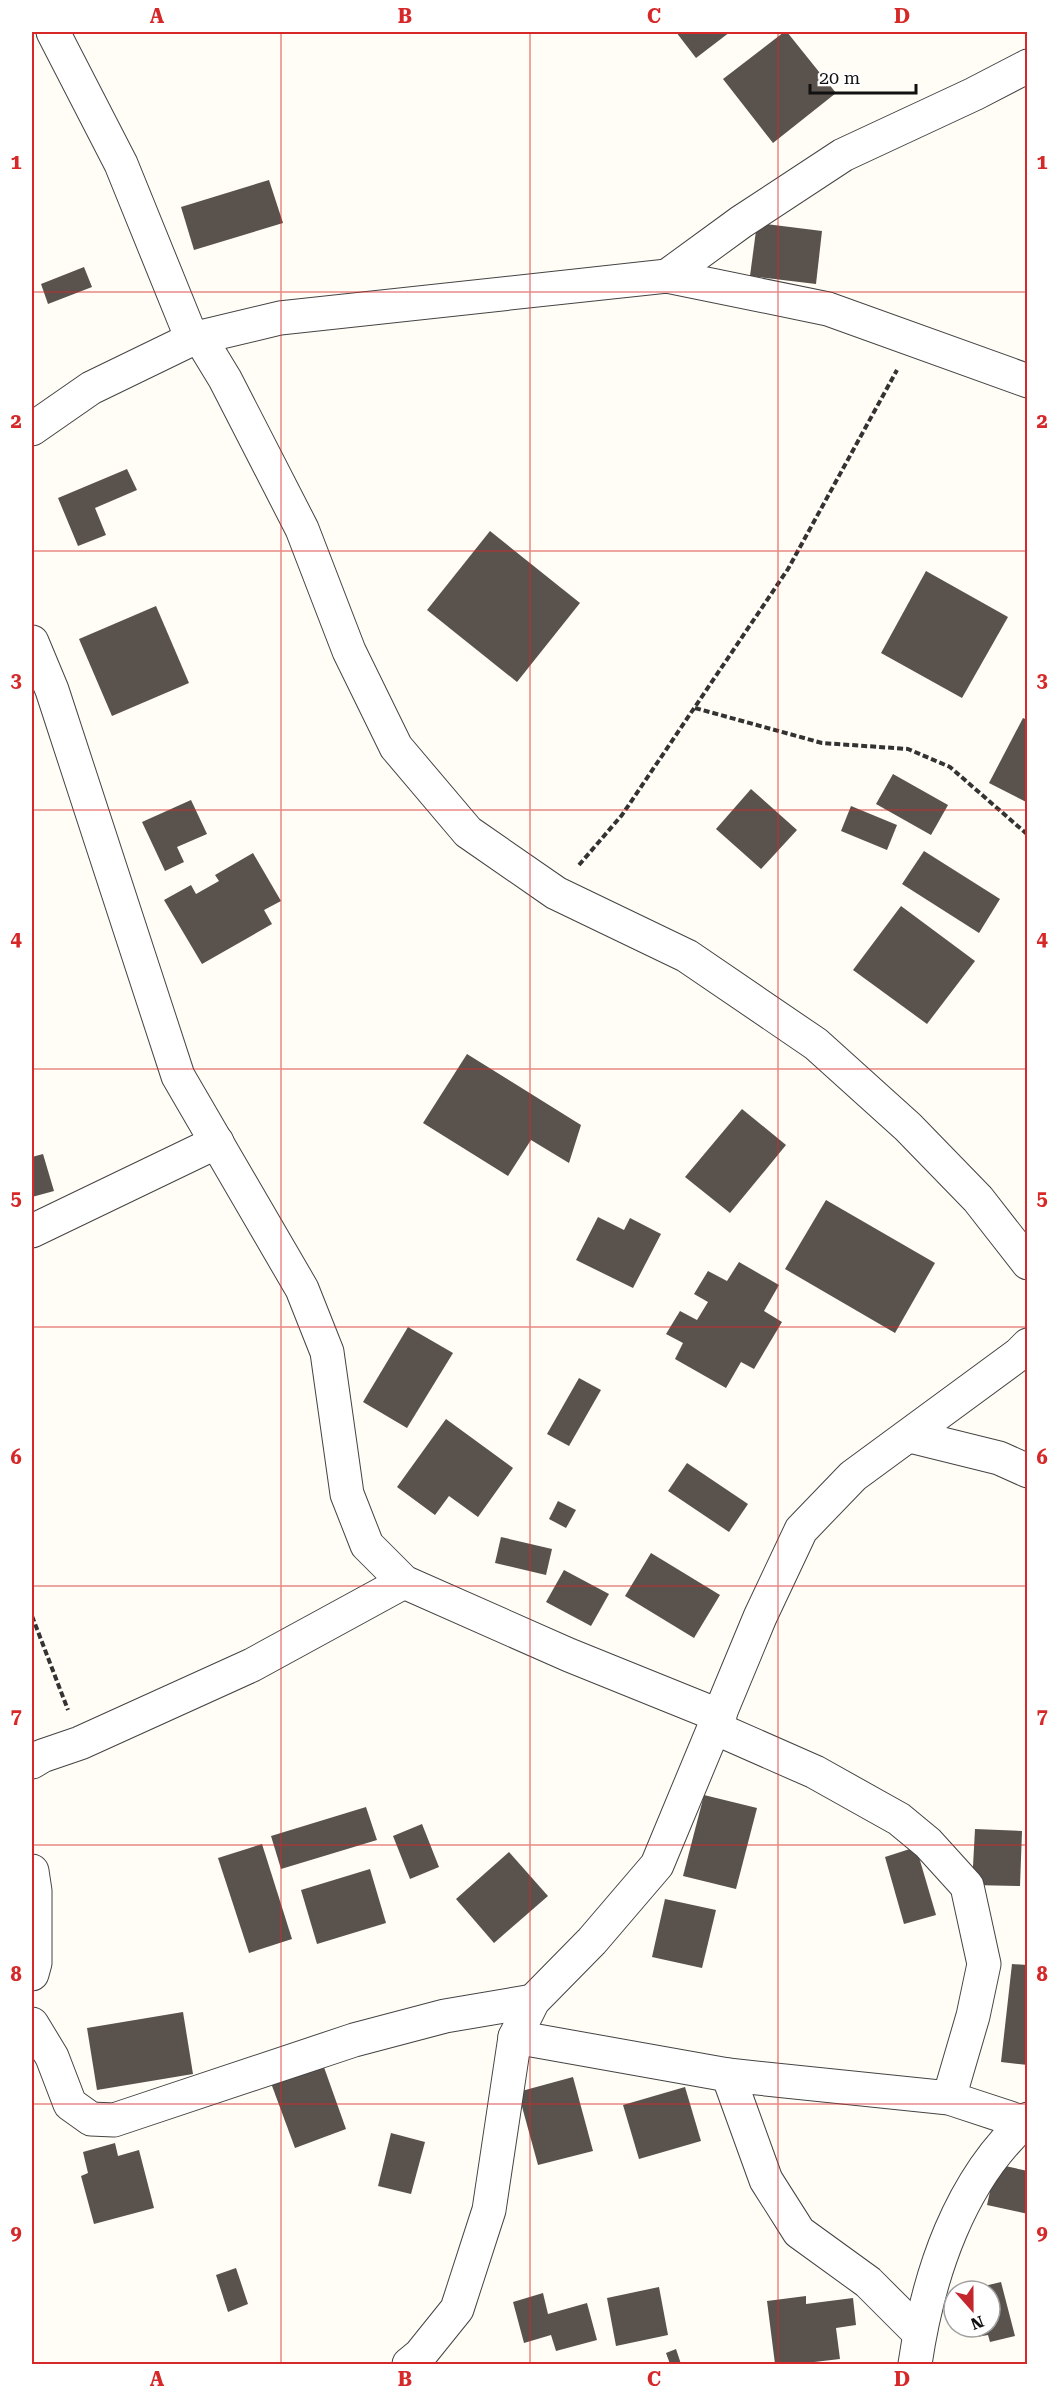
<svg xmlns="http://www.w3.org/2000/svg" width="1059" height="2396" font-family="'Roboto Serif',serif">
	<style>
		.building { fill: #5a524d }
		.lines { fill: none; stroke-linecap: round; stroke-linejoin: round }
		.minor-casing { stroke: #444; stroke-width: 35 }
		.path { stroke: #333; stroke-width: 4; stroke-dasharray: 6 3; stroke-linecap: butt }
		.minor { stroke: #fff; stroke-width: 33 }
		.grid { fill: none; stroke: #d62828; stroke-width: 1.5; stroke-opacity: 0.55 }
		.neatline { fill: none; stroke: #d62828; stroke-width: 2 }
		.grid-label { font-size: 20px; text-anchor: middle; font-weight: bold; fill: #d62828 }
	</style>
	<rect width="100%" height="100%" fill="#fffdf5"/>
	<g class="building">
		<polygon points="676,32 730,32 696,58"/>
		<polygon points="784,32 787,32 836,93 773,143 723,79"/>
		<polygon points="269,180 283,223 194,250 181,207"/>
		<polygon points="757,223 822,231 816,284 750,276"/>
		<polygon points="84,267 92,287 48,304 41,284"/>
		<polygon points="127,469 137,490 95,508 106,535 78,546 58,498"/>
		<polygon points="490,531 580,603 517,682 427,610"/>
		<polygon points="926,571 1008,617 962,698 881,653"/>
		<polygon points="156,606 189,683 112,716 79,639"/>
		<polygon points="1023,718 1028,720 1028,803 989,783"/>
		<polygon points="893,774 948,805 931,835 876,804"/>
		<polygon points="751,789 797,830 761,869 716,829"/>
		<polygon points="191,800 207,834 177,847 184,862 165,871 142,822"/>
		<polygon points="851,806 897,825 887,850 841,831"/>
		<polygon points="924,851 1000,899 979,933 902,884"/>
		<polygon points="253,853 281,901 264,910 272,924 202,964 164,900 191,885 196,894 219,881 215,875"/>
		<polygon points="901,906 975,961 927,1024 853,970"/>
		<polygon points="467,1054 581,1125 569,1163 531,1140 508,1176 423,1123"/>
		<polygon points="742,1109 786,1145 730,1213 685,1177"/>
		<polygon points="43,1154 54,1191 32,1197 32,1157"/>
		<polygon points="826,1200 935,1263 895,1333 785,1269"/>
		<polygon points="598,1217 624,1230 630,1218 661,1234 633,1288 576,1260"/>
		<polygon points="739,1262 779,1285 764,1311 782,1322 754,1369 741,1362 726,1388 675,1359 683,1343 666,1334 680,1311 697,1320 708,1302 694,1294 708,1271 727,1281"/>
		<polygon points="408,1327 453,1353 407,1428 363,1402"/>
		<polygon points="579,1378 601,1390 569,1446 547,1434"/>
		<polygon points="446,1419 513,1468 478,1517 449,1496 435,1515 397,1487"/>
		<polygon points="687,1463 748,1504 729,1532 668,1491"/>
		<polygon points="558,1501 576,1510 566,1528 549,1519"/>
		<polygon points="501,1537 552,1549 546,1575 495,1563"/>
		<polygon points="651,1553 720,1595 694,1638 625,1596"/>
		<polygon points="564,1570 609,1594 591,1626 546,1602"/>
		<polygon points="704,1795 757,1808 736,1889 683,1876"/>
		<polygon points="366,1807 377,1840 281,1869 271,1836"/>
		<polygon points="422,1824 439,1867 410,1879 393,1836"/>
		<polygon points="975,1829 1022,1831 1020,1886 972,1885"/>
		<polygon points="262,1844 292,1939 249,1953 218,1858"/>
		<polygon points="916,1847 936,1915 904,1924 885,1857"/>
		<polygon points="509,1852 548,1896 494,1943 456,1899"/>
		<polygon points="370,1869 386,1923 317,1944 301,1890"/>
		<polygon points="665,1899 716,1910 702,1968 652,1957"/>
		<polygon points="1012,1964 1028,1965 1028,2065 1001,2062"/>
		<polygon points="183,2012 193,2074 97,2090 87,2028"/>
		<polygon points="320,2056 346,2129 295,2148 268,2075"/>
		<polygon points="573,2077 593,2151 538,2165 518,2092"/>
		<polygon points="685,2087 701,2141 639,2159 623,2105"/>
		<polygon points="391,2133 425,2142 411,2194 378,2186"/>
		<polygon points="115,2143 118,2156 139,2150 154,2208 94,2224 81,2176 88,2173 83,2152"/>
		<polygon points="996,2164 1028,2171 1028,2214 987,2205"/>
		<polygon points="236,2268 248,2304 228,2312 216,2275"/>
		<polygon points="1001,2282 1015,2336 990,2342 988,2335 977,2337 975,2327 990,2327 990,2291 977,2291 976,2288"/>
		<polygon points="659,2287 668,2335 616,2346 607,2298"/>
		<polygon points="543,2293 548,2314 587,2303 597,2340 556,2351 551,2335 524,2343 513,2302"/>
		<polygon points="806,2296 806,2304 853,2298 856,2325 836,2328 840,2359 797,2364 775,2364 767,2301"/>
		<polygon points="676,2349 681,2364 670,2364 666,2353"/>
	</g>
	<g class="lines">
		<g class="minor-casing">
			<g id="minor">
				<polyline points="53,32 121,164 192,339"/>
				<polyline points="667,276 741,222 843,155 974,94 1028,66"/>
				<polyline points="200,338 225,379 302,529 349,651 396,747 468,832 556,893 687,956 816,1044 908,1127 978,1199 1028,1263"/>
				<polyline points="32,429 91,388 192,339 280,318 667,276 828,309 1028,381"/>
				<polyline points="32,642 52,690 178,1076 302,1289 327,1352 347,1494 367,1545 404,1582 569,1655 720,1716"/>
				<polyline points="32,1231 217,1142"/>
				<polyline points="910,1436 999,1458 1028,1471"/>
				<polyline points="715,1728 815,1772 899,1819 928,1843 967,1886 984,1964 973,2016 949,2098"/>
				<polyline points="32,1762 42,1756 80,1743 252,1665 404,1582"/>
				<polyline points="32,1871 35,1891 35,1963 32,1974"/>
				<polyline points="32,2024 52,2057 70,2104 91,2119 114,2120 354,2040 445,2016 533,2001"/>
				<polyline points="515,2037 728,2075 949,2098 1028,2124"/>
				<polyline points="728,2075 766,2180 799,2232 868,2282 919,2333"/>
				<polyline points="409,2364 420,2355 457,2309 489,2210 515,2037 533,2001 592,1941 657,1865 760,1617 801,1530 853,1476 1019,1354 1028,1345"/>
				<path d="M915,2364C928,2276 959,2180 1028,2119"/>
			</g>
		</g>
		<g class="path">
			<polyline points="695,708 822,743 908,749 950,767 1028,835"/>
			<polyline points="579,865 622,815 788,569 897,370"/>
			<polyline points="32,1616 68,1710"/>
		</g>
		<use href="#minor" class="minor"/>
	</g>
	<path class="grid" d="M281,32V2364M530,32V2364M778,32V2364M32,292H1028M32,551H1028M32,810H1028M32,1069H1028M32,1327H1028M32,1586H1028M32,1845H1028M32,2104H1028"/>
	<rect width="1059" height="2396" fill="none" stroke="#ffffff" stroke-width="66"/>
	<g transform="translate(972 2309) rotate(159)"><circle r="28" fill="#ffffff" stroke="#a0a0a0" stroke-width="1.5"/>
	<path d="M0-4.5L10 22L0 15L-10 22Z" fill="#c4262e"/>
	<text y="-9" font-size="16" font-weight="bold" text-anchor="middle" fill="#111111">N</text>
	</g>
	<path d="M810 84v9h106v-9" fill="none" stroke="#111111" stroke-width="3"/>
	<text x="819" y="84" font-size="18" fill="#111111" stroke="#ffffff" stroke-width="4.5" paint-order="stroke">20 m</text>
	<rect x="33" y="33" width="993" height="2330" class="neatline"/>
	<g class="grid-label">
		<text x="157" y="23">A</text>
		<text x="405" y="23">B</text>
		<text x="654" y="23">C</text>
		<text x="902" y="23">D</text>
		<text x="16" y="169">1</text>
		<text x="1042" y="169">1</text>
		<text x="16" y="428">2</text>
		<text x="1042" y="428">2</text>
		<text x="16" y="687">3</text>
		<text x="1042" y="687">3</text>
		<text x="16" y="946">4</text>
		<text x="1042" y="946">4</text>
		<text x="16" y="1205">5</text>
		<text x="1042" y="1205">5</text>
		<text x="16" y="1464">6</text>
		<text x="1042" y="1464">6</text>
		<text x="16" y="1723">7</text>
		<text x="1042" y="1723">7</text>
		<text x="16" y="1981">8</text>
		<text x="1042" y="1981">8</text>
		<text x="16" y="2240">9</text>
		<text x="1042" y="2240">9</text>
		<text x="157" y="2386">A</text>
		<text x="405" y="2386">B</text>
		<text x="654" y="2386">C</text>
		<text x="902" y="2386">D</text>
	</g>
</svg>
